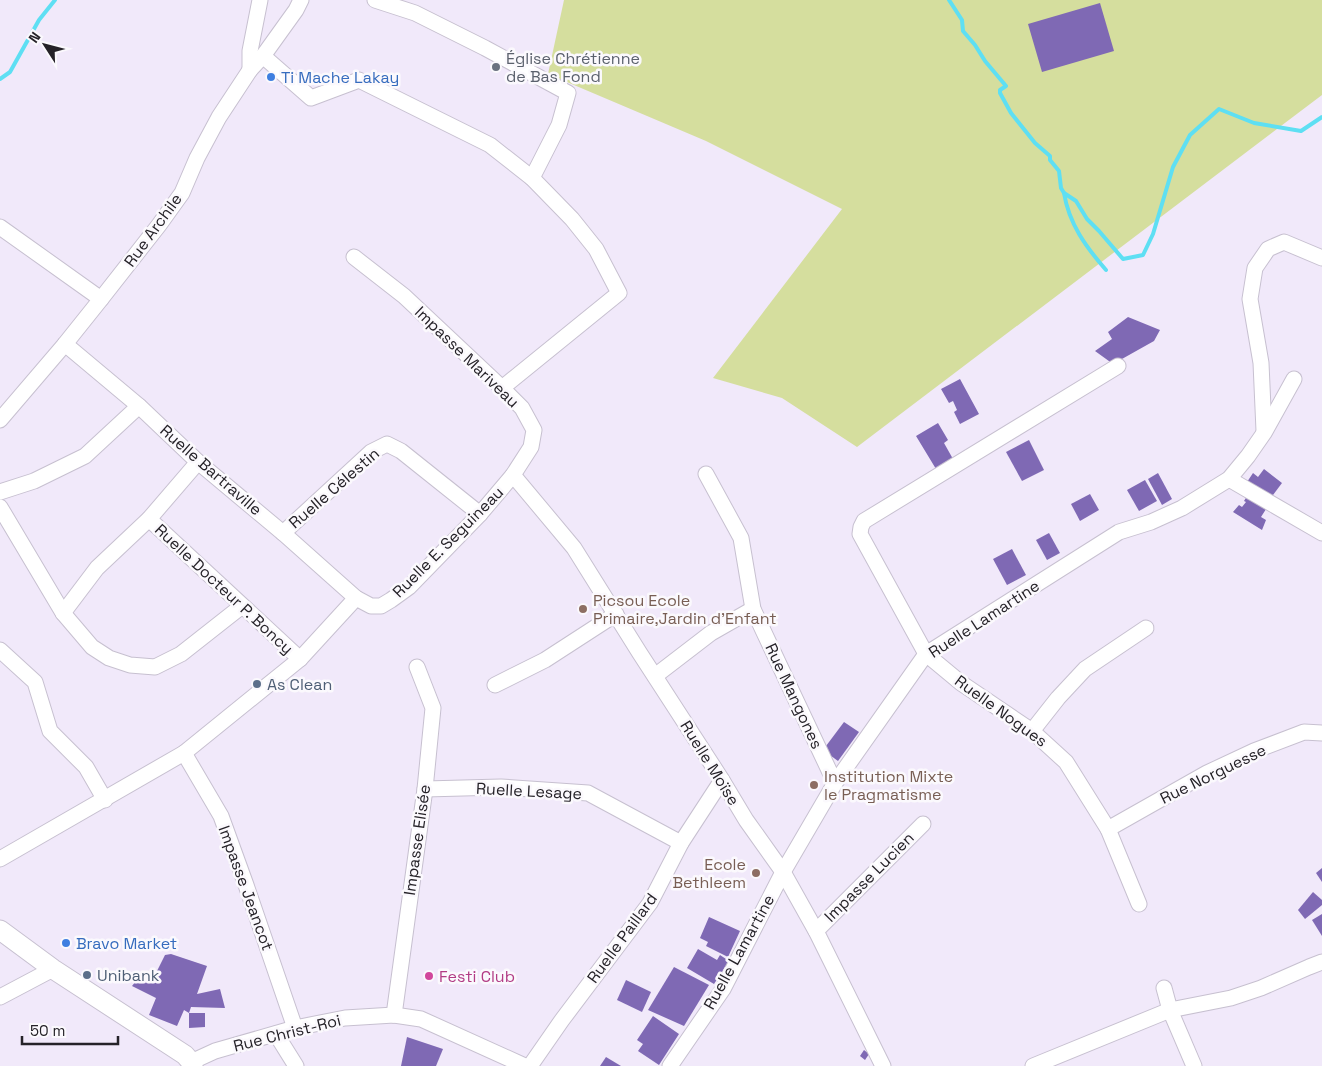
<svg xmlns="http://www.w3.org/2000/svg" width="1322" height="1066" font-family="'Space Grotesk',sans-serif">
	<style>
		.green { fill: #d5de9e }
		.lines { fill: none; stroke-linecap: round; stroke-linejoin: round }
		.stream { stroke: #5edff3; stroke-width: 4 }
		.building { fill: #7f69b4 }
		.minor-casing { stroke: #c7c0d0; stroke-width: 17 }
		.major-casing { stroke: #c7c0d0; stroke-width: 21 }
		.minor { stroke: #fff; stroke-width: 15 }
		.major { stroke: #fff; stroke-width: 19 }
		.worship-dot { fill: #6b7280; stroke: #fbf9fd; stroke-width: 2 }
		.shop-dot { fill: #3f7fe0; stroke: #fbf9fd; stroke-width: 2 }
		.education-dot { fill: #8d6e63; stroke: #fbf9fd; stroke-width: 2 }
		.service-dot { fill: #5c6f8a; stroke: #fbf9fd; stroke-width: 2 }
		.hotel-dot { fill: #d1479c; stroke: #fbf9fd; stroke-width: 2 }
		.labels { text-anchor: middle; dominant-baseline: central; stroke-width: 5; stroke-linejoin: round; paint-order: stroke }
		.worship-label { font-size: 16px; fill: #5b616d; stroke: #fbf9fd; text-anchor: start }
		.shop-label { font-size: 16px; fill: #366cbe; stroke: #fbf9fd; text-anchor: start }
		.street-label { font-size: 16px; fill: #252228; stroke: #fbf9fd }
		.education-label { font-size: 16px; fill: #785e54; stroke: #fbf9fd; text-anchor: start }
		.service-label { font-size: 16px; fill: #4e5e75; stroke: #fbf9fd; text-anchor: start }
		.hotel-label { font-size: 16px; fill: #b23c85; stroke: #fbf9fd; text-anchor: start }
	</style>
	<rect width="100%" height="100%" fill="#f1e9fa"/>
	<polygon class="green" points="564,0 1322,0 1322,95 857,447 782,398 713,378 842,209 706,141 548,74"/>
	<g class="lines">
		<g class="stream">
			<polyline points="949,0 962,20 963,31 975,45 985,61 1006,86 1000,90 1000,93 1011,113 1035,143 1050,156 1050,160 1059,171 1061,188 1064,193 1076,201 1087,219 1099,231 1123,259 1143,255 1153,234 1173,167 1190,135 1219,109 1254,123 1301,131 1322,117"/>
			<polyline points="0,79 10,72 39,20 55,0"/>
			<path d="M1064,193C1069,224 1086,247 1106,270"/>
		</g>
	</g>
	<g class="building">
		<polygon points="1100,3 1114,51 1042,72 1028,24"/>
		<polygon points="1128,317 1160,330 1154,341 1113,364 1095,351 1112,339 1108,332"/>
		<polygon points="960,379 979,414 960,424 954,412 957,410 953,401 949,403 941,389"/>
		<polygon points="938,423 948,440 944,443 953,459 936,469 916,436"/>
		<polygon points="1029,440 1044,470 1022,481 1006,452"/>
		<polygon points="1264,469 1282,483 1270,499 1247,482 1253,473 1258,477"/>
		<polygon points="1158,473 1172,499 1162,505 1148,479"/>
		<polygon points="1145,480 1157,501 1139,511 1127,490"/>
		<polygon points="1090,494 1099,510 1080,521 1071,504"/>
		<polygon points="1247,496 1268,506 1261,517 1266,520 1262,530 1233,512 1239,505 1242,507 1246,502 1244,501"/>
		<polygon points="1049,533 1060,553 1047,560 1036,540"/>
		<polygon points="1012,549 1026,575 1007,585 993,559"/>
		<polygon points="844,722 859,732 838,761 823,750"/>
		<polygon points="1322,868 1322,882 1316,873"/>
		<polygon points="1313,892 1322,900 1322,905 1305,919 1298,910"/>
		<polygon points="1322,914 1322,936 1312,920"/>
		<polygon points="709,917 740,931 728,957 706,946 708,942 700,938"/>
		<polygon points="698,949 717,960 720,955 729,961 714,984 687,968"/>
		<polygon points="171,954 207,966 197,994 220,989 225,1008 191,1007 189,1013 184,1010 177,1026 149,1015 156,998 132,986 140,976 149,974 148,978 154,977 165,955"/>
		<polygon points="674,967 709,985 684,1026 648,1010"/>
		<polygon points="626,980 651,992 642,1012 617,1000"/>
		<polygon points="189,1013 205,1013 205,1027 189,1028"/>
		<polygon points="653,1016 679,1034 659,1065 638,1051 643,1044 637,1040"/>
		<polygon points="407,1037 443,1049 436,1066 401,1066"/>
		<polygon points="864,1050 869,1054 865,1060 860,1056"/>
		<polygon points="606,1057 621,1066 600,1066"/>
	</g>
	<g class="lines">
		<g class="minor-casing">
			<g id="minor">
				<polyline points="375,0 415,13 485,48 568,93 559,125 532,178"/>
				<polyline points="263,56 311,98 359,80 490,145 532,178 572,219 596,249 619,293 502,388"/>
				<polyline points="250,70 250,51 260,0"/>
				<polyline points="0,227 101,299"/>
				<polyline points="65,344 139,406 198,462 283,533 356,598 371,606 381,606 391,600 409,587 480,514 513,475 531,447 534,430 522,408 502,388 404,296 354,257"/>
				<polyline points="1118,366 864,521 861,527 860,534 926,654 961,683 1032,731 1066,762 1108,829 1139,904"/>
				<polyline points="0,420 65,344 101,299 159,225 182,193 197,158 219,117 250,70 263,56 296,10 301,0"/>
				<polyline points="1264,431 1261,363 1250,299 1255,268 1268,249 1284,242 1322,258"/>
				<polyline points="706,474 741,538 753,609 835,783"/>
				<polyline points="513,475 574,548 639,652 722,780 746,820 783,872 816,931 883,1066"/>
				<polyline points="1229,479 1322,533"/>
				<polyline points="0,492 34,481 85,456 139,406"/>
				<polyline points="0,507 63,613 92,647 109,658 130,665 155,667 181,654 242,606"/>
				<polyline points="149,519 300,659"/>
				<polyline points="283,533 371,452 387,444 401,451 480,514"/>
				<polyline points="63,613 97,568 149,519 198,462"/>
				<polyline points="0,650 35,682 50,731 86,767 105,800"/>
				<polyline points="655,676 711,633 753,609"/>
				<polyline points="495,685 545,660 616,614"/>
				<polyline points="1032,731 1058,698 1085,669 1146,628"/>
				<polyline points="184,753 221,816 246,885 295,1028"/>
				<polyline points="425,789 501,787 588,793 681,843"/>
				<polyline points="1108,829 1207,773 1254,751 1304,732 1322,733"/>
				<polyline points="0,859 184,753 300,659 356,598"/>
				<polyline points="816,931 923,824"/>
				<polyline points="1164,988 1170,1010 1194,1066"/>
				<polyline points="0,997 53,969"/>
				<polyline points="394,1015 425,789 433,708 417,667"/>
				<polyline points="276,1034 296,1066"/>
				<polyline points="191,1062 215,1051 295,1028 345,1018 394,1015 421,1019 525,1066"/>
				<polyline points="530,1066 562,1020 650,903 681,843 722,780"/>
				<polyline points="670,1066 723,989 783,872 835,783 926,654 1119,532 1151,522 1182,508 1229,479 1248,456 1264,433 1294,379"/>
				<polyline points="1033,1066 1170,1010 1231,998 1261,988 1309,967 1322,962"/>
			</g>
		</g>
		<g class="major-casing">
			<polyline id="major" points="0,930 53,969 185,1055 191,1062 193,1066"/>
		</g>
		<use href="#minor" class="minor"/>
		<use href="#major" class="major"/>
	</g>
	<circle class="worship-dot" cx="496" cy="67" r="5"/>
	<g class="shop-dot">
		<circle cx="271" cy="77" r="5"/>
		<circle cx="66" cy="943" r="5"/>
	</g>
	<g class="education-dot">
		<circle cx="583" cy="609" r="5"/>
		<circle cx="814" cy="785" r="5"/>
		<circle cx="756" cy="873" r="5"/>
	</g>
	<g class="service-dot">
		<circle cx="257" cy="684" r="5"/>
		<circle cx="87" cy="975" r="5"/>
	</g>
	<circle class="hotel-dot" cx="429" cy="976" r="5"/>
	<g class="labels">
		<g class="worship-label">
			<text x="506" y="58">Église Chrétienne<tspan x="506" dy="18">de Bas Fond</tspan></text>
		</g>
		<g class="shop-label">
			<text x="281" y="77">Ti Mache Lakay</text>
			<text x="76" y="943">Bravo Market</text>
		</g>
		<g class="street-label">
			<text transform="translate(153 230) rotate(-54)">Rue Archile</text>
			<text transform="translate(467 357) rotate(44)">Impasse Mariveau</text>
			<text transform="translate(211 470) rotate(41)">Ruelle Bartraville</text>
			<text transform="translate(334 488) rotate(-41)">Ruelle Célestin</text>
			<text transform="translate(448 542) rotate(-45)">Ruelle E. Seguineau</text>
			<text transform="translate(224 589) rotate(43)">Ruelle Docteur P. Boncy</text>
			<text transform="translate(984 619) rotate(-33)">Ruelle Lamartine</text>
			<text transform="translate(794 696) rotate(65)">Rue Mangones</text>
			<text transform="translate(1001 711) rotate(36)">Ruelle Nogues</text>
			<text transform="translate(710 763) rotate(58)">Ruelle Moïse</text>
			<text transform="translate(1213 774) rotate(-26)">Rue Norguesse</text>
			<text transform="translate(529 791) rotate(3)">Ruelle Lesage</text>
			<text transform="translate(417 840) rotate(-82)">Impasse Elisée</text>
			<text transform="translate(869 877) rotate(-45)">Impasse Lucien</text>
			<text transform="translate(246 888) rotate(70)">Impasse Jeancot</text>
			<text transform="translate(622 938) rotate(-54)">Ruelle Paillard</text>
			<text transform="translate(739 952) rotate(-61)">Ruelle Lamartine</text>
			<text transform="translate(287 1033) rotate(-14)">Rue Christ-Roi</text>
		</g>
		<g class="education-label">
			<text x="593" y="600">Picsou Ecole<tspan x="593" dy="18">Primaire,Jardin d'Enfant</tspan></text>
			<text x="824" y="776">Institution Mixte<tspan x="824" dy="18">le Pragmatisme</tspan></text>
			<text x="746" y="864" text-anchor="end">Ecole<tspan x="746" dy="18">Bethleem</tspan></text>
		</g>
		<g class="service-label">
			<text x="267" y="684">As Clean</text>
			<text x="97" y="975">Unibank</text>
		</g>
		<g class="hotel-label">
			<text x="439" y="976">Festi Club</text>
		</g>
	</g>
	<g transform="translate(45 45) rotate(306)" stroke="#fbf9fd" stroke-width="4" paint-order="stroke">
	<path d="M0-4L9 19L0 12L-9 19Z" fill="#252228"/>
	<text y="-8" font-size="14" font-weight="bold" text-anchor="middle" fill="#252228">N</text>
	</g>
	<path d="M22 1036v8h96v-8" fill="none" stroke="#252228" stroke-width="2.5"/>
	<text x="30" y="1036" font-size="15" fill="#252228" stroke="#fbf9fd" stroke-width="4" paint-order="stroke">50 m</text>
</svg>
